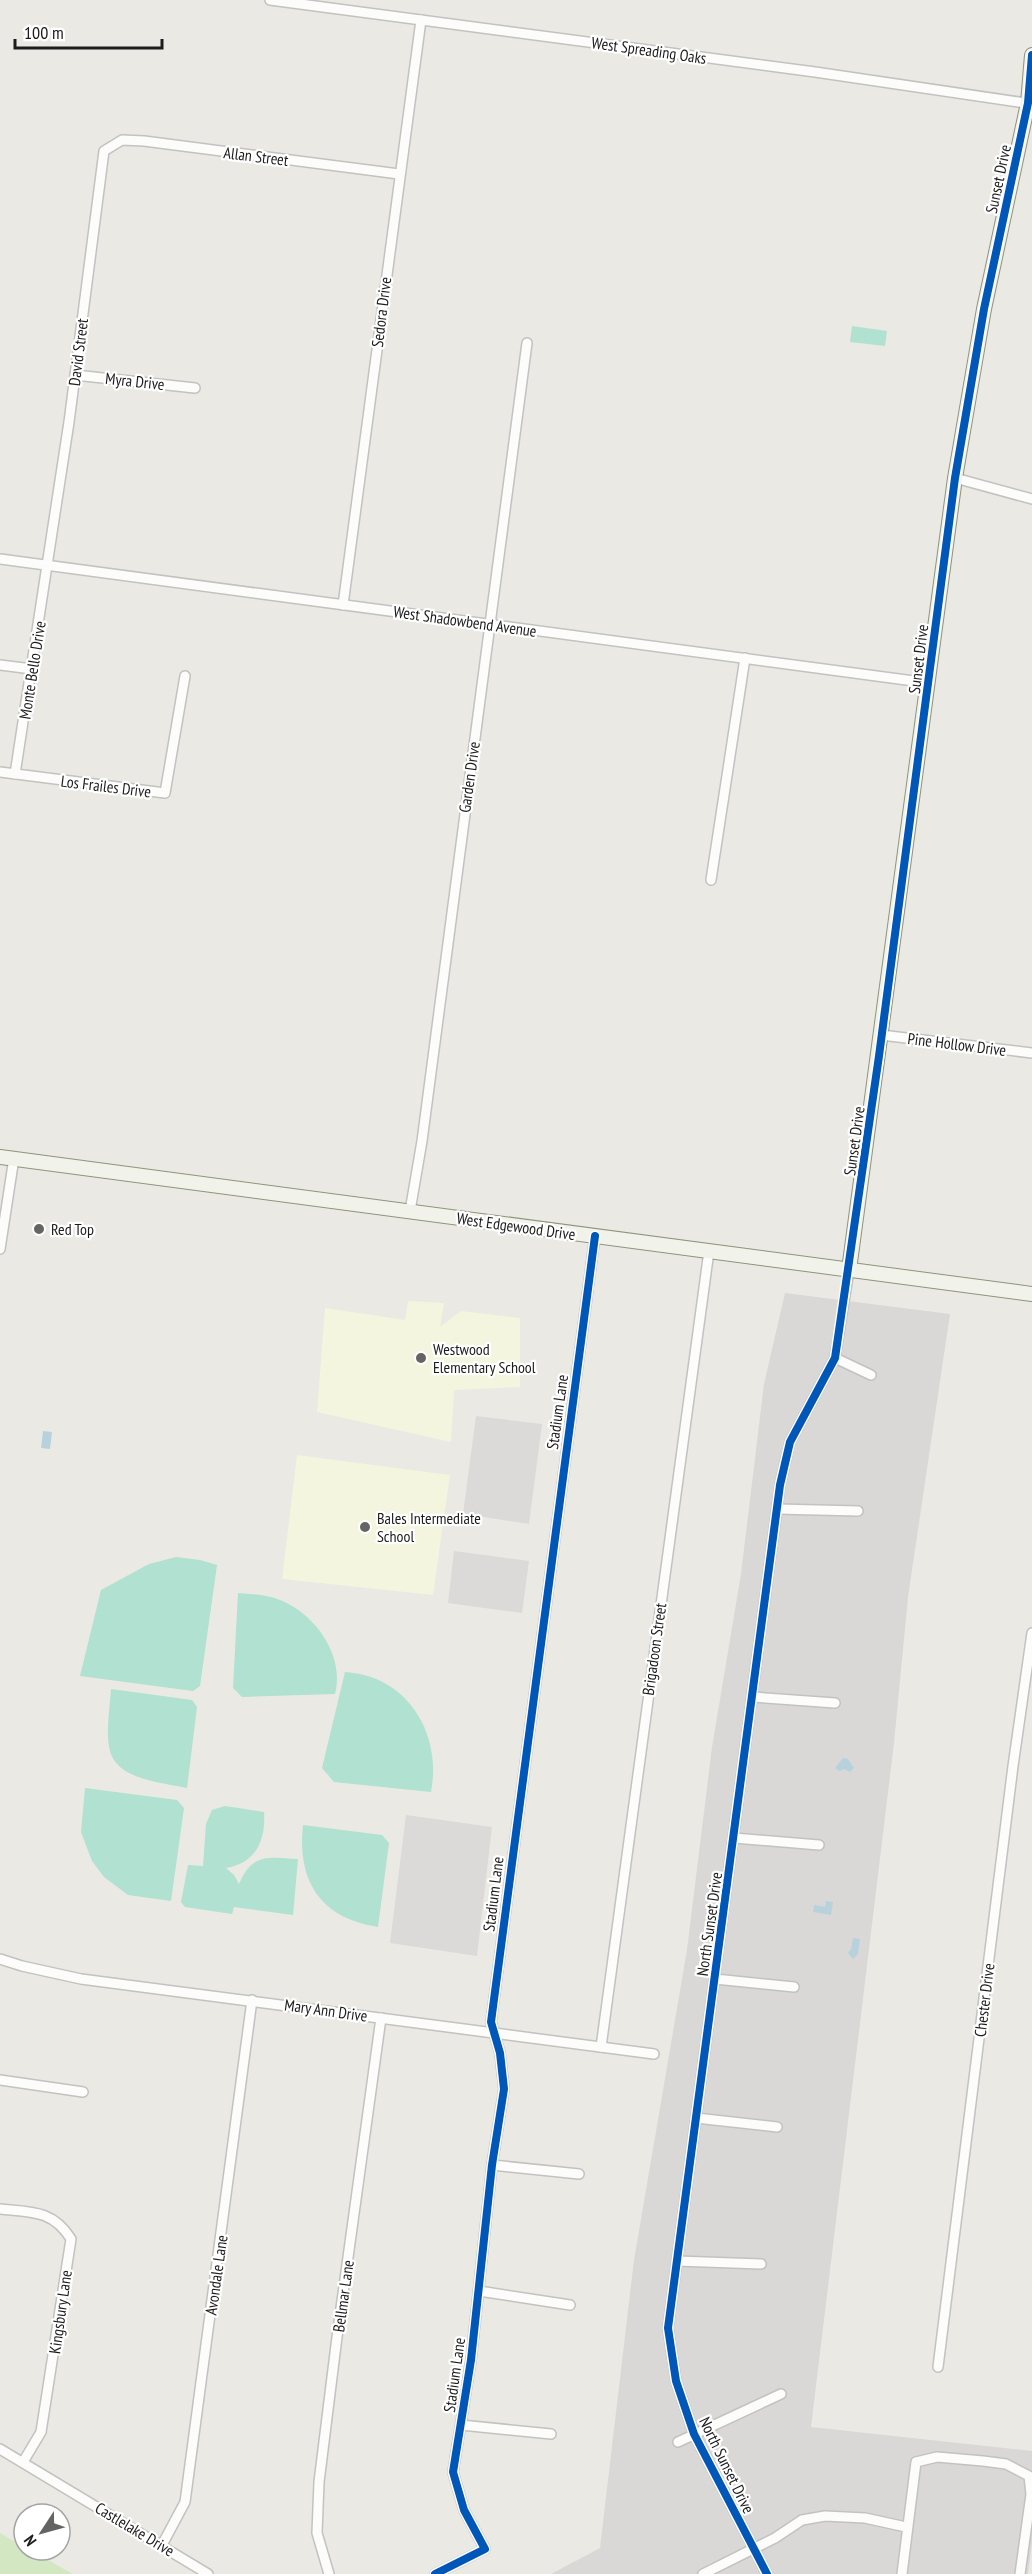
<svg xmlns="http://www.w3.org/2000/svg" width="1032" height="2574" font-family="'PT Sans Narrow',sans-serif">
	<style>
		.residential { fill: #d9d8d6 }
		.education { fill: #f3f5de }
		.grass { fill: #d3e8c2 }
		.pitch { fill: #b0e1d1 }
		.parking { fill: #dbdad8 }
		.water { fill: #b8d2dd }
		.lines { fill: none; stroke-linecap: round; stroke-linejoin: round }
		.street-casing { stroke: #c3c2c0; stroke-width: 12 }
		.secondary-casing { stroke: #90937d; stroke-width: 16 }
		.street { stroke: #fcfcfb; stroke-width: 9 }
		.secondary { stroke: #f1f2e9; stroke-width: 14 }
		.cycleway-casing { stroke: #fff; stroke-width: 11 }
		.cycleway { stroke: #0057b8; stroke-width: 8 }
		.poi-dot { fill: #646462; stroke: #fff; stroke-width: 2 }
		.labels { text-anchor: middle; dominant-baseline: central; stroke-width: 4.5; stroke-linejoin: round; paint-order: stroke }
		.street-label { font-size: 16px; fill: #1c1c1c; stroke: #fff }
		.poi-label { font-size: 16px; fill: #1c1c1c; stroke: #fff; text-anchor: start }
	</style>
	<rect width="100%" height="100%" fill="#eae9e4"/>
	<polygon class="residential" points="785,1293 950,1314 908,1597 894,1743 811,2427 1032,2451 1032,2543 1028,2574 551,2574 600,2548 634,2260 687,1950 712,1747 741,1574 764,1384"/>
	<g class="education">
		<polygon points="408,1301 444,1303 440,1327 461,1311 520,1318 520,1387 454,1390 451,1442 317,1412 325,1308 405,1320"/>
		<polygon points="297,1455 450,1475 433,1595 282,1579"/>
	</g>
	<polygon class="grass" points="0,2533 24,2547 24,2550 30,2550 73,2574 0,2574"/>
	<g class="pitch">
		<polygon points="852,326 887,331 885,346 850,342"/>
		<polygon points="176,1557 200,1560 217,1565 200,1686 193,1691 80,1676 101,1590 149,1564"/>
		<path d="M238,1593C252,1594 267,1595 280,1600C315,1614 345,1655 335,1694L242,1697L233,1688Z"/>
		<path d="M345,1672C408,1676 442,1734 431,1792L334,1782L322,1768Z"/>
		<path d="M111,1689L192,1700L197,1707L187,1788C161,1782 113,1780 109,1746C106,1729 110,1707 111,1689Z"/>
		<polygon points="85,1788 177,1800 184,1808 171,1901 128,1895 104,1877 92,1861 81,1832"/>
		<path d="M225,1806L264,1812C266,1840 256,1863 226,1868L234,1875L239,1884C252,1853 268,1857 298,1859L293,1915L234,1907L232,1914L185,1907L181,1902L188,1865L203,1866L206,1824L212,1810Z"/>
		<path d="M303,1825L382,1835L389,1843L378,1927C320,1918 297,1881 303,1825Z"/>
	</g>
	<g class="parking">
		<polygon points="476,1416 542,1424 529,1524 463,1514"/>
		<polygon points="454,1551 529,1561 522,1613 448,1603"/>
		<polygon points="406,1815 492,1827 477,1956 390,1943"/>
	</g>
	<g class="water">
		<polygon points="43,1431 52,1432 50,1449 41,1448"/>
		<polygon points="843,1758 848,1759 854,1768 850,1772 844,1769 839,1771 835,1768"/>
		<polygon points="826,1901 833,1902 831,1915 813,1912 814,1905 825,1907"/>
		<polygon points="853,1938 860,1939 858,1954 853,1959 848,1953 851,1949"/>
	</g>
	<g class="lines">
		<g class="street-casing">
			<g id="street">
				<polyline points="270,0 815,72 1032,104"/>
				<polyline points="75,375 195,388"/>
				<polyline points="955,478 1032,499"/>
				<polyline points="0,559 929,683"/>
				<polyline points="343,605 421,20"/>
				<polyline points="0,665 32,669"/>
				<polyline points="0,772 165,793 185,676"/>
				<polyline points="15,774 69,422 104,151 122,140 144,141 399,174"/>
				<polyline points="711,880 745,658"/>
				<polyline points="881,1035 1032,1053"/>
				<polyline points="410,1211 422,1141 527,343"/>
				<polyline points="0,1249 14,1158"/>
				<polyline points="835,1358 871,1375"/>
				<polyline points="777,1509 858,1511"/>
				<polyline points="753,1697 835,1703"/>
				<polyline points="734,1838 819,1845"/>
				<polyline points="0,1959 22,1966 81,1979 654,2054"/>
				<polyline points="715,1979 794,1987"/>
				<polyline points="601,2047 709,1251"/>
				<polyline points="0,2080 83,2092"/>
				<polyline points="696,2118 777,2127"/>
				<polyline points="492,2165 579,2174"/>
				<path d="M0,2209C31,2212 53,2210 71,2239L41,2432L23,2462"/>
				<polyline points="677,2261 761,2264"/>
				<polyline points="479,2291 570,2305"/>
				<polyline points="938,2367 1013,1766 1032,1633"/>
				<polyline points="461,2425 551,2434"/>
				<polyline points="678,2442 781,2394"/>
				<polyline points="0,2449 208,2574"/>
				<polyline points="162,2545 185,2502 252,2000"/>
				<polyline points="329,2574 317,2533 319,2482 337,2337 381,2018"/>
				<polyline points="435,2574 485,2549 464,2510 453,2472 471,2360 492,2165 504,2089 500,2053 491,2022 595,1236"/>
				<polyline points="703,2574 775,2538 802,2520 825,2516 865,2518 906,2527"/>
				<polyline points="767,2574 694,2434 676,2381 668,2328 780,1485 790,1442 835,1358 849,1270"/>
				<polyline points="902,2574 916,2462 937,2457 983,2461 1006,2464 1029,2476 1031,2494 1020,2574"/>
			</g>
		</g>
		<g class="secondary-casing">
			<g id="secondary">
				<polyline points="0,1157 1032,1294"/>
				<polyline points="849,1270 955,478 984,309 1028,103 1032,55"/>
			</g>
		</g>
		<use href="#street" class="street"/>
		<use href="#secondary" class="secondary"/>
		<g class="cycleway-casing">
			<g id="cycleway">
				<polyline points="435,2574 485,2549 464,2510 453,2472 471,2360 492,2165 504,2089 500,2053 491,2022 595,1236"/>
				<polyline points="767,2574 694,2434 676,2381 668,2328 780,1485 790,1442 835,1358 879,1056 955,478 984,309 1028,103 1032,55"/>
			</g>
		</g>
		<use href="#cycleway" class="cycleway"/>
	</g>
	<g class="poi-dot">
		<circle cx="39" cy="1229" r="6"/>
		<circle cx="421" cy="1358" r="6"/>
		<circle cx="365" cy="1527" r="6"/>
	</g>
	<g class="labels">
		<g class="street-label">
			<text transform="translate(649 50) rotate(8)">West Spreading Oaks</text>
			<text transform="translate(256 156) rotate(7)">Allan Street</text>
			<text transform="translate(998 179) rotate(-78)">Sunset Drive</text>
			<text transform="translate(381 312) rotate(-83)">Sedora Drive</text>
			<text transform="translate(78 352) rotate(-83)">David Street</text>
			<text transform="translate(135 381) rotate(6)">Myra Drive</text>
			<text transform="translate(465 621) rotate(8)">West Shadowbend Avenue</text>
			<text transform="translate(918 659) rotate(-83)">Sunset Drive</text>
			<text transform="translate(32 670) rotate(-81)">Monte Bello Drive</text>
			<text transform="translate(469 777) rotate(-82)">Garden Drive</text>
			<text transform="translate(106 786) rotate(7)">Los Frailes Drive</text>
			<text transform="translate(957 1044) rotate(7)">Pine Hollow Drive</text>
			<text transform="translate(854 1141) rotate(-82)">Sunset Drive</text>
			<text transform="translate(516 1226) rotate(8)">West Edgewood Drive</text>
			<text transform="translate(557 1412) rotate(-82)">Stadium Lane</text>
			<text transform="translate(654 1649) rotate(-82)">Brigadoon Street</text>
			<text transform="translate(493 1894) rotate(-83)">Stadium Lane</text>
			<text transform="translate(709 1924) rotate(-82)">North Sunset Drive</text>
			<text transform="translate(984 2000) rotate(-83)">Chester Drive</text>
			<text transform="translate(326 2010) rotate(8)">Mary Ann Drive</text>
			<text transform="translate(216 2275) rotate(-82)">Avondale Lane</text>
			<text transform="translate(343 2296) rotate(-82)">Bellmar Lane</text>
			<text transform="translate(60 2312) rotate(-82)">Kingsbury Lane</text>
			<text transform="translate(454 2375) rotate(-82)">Stadium Lane</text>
			<text transform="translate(727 2465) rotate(64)">North Sunset Drive</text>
			<text transform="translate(135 2529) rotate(31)">Castlelake Drive</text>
		</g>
		<g class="poi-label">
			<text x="51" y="1229">Red Top</text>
			<text x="433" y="1349">Westwood<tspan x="433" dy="18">Elementary School</tspan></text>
			<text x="377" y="1518">Bales Intermediate<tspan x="377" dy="18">School</tspan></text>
		</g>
	</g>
	<g transform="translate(42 2532) rotate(234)"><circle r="28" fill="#ffffff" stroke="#a4a4a4" stroke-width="1.5"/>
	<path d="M0-4.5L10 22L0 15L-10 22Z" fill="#646462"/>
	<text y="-9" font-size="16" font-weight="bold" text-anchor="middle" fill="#1c1c1c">N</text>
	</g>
	<path d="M15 39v9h147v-9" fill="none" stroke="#1c1c1c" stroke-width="3"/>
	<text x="24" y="39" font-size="18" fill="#1c1c1c" stroke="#ffffff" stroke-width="4.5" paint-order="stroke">100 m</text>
</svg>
